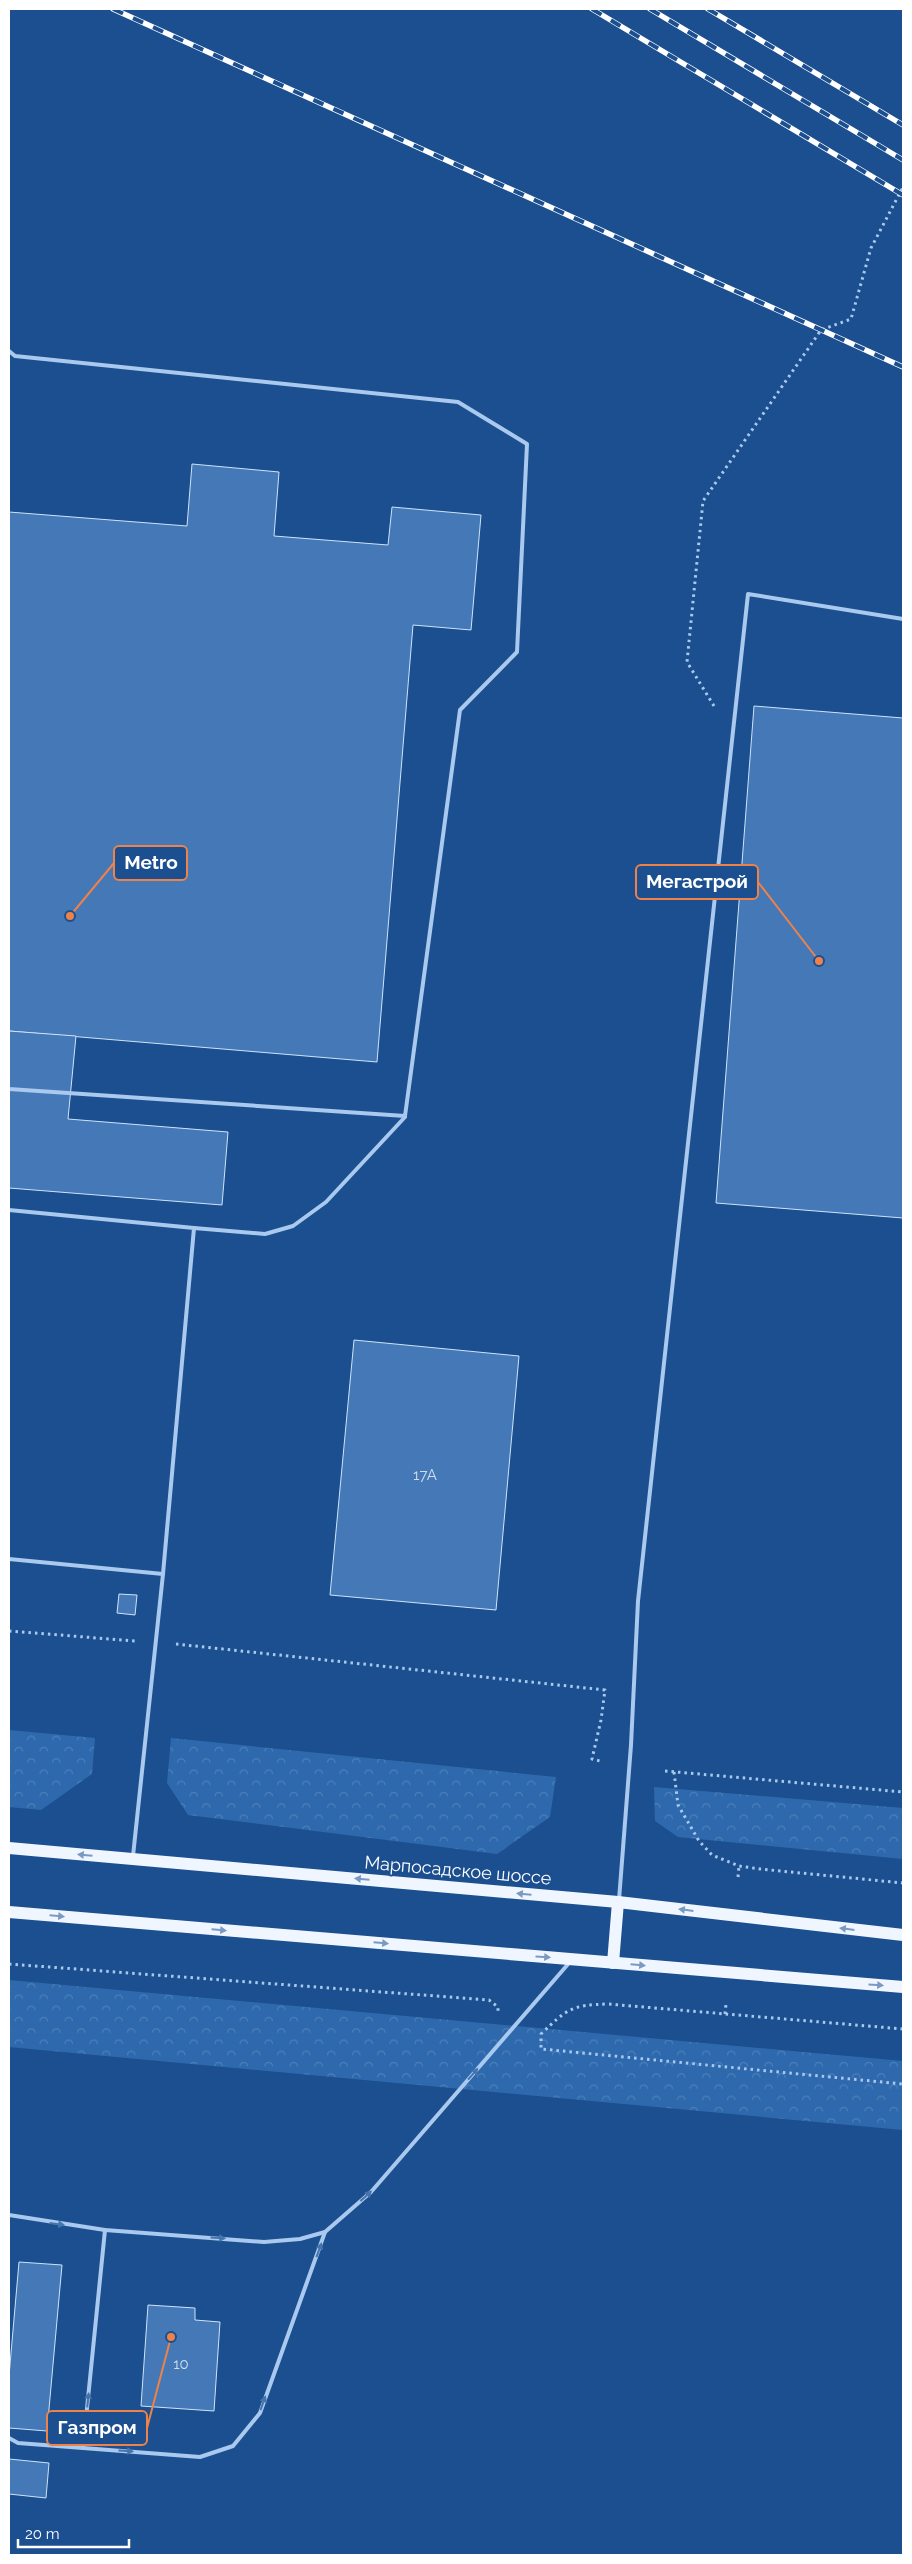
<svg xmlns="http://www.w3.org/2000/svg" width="912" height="2564" font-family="Raleway,sans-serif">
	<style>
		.forest { fill: url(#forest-crowns) }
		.building { fill: #4478b7; stroke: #cfe3fa }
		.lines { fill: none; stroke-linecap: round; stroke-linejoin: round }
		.path { stroke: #a9c9ee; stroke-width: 3; stroke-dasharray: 2.5 4; stroke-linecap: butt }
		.lane { stroke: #a9c9ee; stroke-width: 4 }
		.primary { stroke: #f0f6ff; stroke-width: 12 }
		.rail-casing { stroke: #fff; stroke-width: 5.5 }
		.rail { stroke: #1b4f8f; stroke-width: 4; stroke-dasharray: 11; stroke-linecap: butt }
		.oneway { fill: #7b9ac1 }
		.oneway2 { fill: #4674ac }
		.labels { text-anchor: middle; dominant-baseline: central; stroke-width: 4; stroke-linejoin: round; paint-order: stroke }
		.number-label { font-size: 15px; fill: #d0dded }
		.street-label { font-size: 18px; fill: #fff; stroke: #1b4f8f }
		.leader { fill: none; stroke: #ee8249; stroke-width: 2 }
		.callout-dot { fill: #ee8249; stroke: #1b4f8f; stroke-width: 2 }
		.callout { fill: #1b4f8f; stroke: #ee8249; stroke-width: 2 }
		.callout-label { font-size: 19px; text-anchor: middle; font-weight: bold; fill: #fff }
	</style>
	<defs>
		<pattern id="forest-crowns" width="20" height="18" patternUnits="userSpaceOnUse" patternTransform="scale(1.25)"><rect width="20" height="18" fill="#2e69ad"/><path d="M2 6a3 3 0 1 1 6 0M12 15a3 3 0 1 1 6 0" fill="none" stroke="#4d80b9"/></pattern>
	</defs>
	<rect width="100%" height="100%" fill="#1b4f8f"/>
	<g class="forest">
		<polygon points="9,1730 95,1738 92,1774 41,1810 9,1807"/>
		<polygon points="171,1738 556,1777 550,1817 497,1854 188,1815 167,1783"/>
		<polygon points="654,1787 903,1808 903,1859 678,1837 655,1821"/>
		<polygon points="9,1980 903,2061 903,2130 9,2047"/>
	</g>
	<g class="building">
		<polygon points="192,464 279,472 274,536 388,545 392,507 481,515 471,630 413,625 377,1062 9,1031 9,512 187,526"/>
		<polygon points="754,706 903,718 903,1218 716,1203"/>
		<polygon points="9,1031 76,1036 68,1119 228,1132 222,1205 9,1188"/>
		<polygon points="354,1340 519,1356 496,1610 330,1595"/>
		<polygon points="119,1594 137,1595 135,1615 117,1613"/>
		<polygon points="19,2262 62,2265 47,2431 9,2428 9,2376"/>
		<polygon points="148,2305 195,2308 195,2320 220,2322 214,2411 141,2406"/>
		<polygon points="9,2459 49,2463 46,2498 9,2494"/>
	</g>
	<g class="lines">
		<g class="path">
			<polyline points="714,706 687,662 703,501 821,330 851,319 871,248 903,187"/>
			<polyline points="9,1631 135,1641"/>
			<polyline points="176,1644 605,1690 601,1720 592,1759 600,1761"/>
			<polyline points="665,1771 903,1792"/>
			<polyline points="674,1772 678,1805 699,1841 712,1855 739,1866 760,1869 903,1883"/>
			<polyline points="738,1877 739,1866"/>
			<polyline points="9,1964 489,2000 498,2007 498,2011"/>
			<polyline points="725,2014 726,2004"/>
			<path d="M903,2029L608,2004C571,2005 567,2009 541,2034V2049L903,2084"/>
		</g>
		<g class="lane">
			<polyline points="9,351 15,356 458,402 527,444 517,652 460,710 405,1116 9,1089"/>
			<polyline points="9,1210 194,1228 163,1574 133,1856"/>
			<polyline points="194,1228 265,1234 293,1226 326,1202 405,1117"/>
			<polyline points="9,1559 163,1574"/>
			<polyline points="619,1900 631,1745 638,1601 748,594 903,619"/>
			<polyline points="9,2215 105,2230 264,2242 300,2239 325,2232 371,2192 569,1963"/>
			<polyline points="9,2438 18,2443 200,2457 233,2446 260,2413 325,2232"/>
			<polyline points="83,2448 105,2230"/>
		</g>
		<g class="primary">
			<polyline points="9,1848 618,1902 903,1935"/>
			<polyline points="9,1912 903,1987"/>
			<polyline points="613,1963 618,1902"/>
		</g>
		<g class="rail-casing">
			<g id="rail">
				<polyline points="113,9 903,367"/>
				<polyline points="592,9 903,195"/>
				<polyline points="650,9 903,160"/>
				<polyline points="708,9 903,125"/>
			</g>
		</g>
		<use href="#rail" class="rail"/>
	</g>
	<defs><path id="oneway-solid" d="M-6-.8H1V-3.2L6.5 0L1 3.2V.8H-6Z" transform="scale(1.25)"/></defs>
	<g class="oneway">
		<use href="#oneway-solid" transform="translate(85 1855) rotate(-175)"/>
		<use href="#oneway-solid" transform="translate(362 1879) rotate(-175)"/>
		<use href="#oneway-solid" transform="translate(524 1894) rotate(-175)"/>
		<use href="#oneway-solid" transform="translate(686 1910) rotate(-173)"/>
		<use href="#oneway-solid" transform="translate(57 1916) rotate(5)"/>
		<use href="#oneway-solid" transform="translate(847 1929) rotate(-173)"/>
		<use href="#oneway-solid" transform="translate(219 1930) rotate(5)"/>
		<use href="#oneway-solid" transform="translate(381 1943) rotate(5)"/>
		<use href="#oneway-solid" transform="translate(543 1957) rotate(4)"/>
		<use href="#oneway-solid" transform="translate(638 1965) rotate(5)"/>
		<use href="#oneway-solid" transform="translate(876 1985) rotate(4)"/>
	</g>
	<g class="oneway2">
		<use href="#oneway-solid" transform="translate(473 2074) rotate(-49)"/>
		<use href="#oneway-solid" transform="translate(366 2196) rotate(-42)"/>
		<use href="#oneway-solid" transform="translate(57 2224) rotate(7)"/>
		<use href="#oneway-solid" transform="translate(218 2238) rotate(4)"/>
		<use href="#oneway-solid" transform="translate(319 2250) rotate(-70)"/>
		<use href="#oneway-solid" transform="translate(88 2400) rotate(-84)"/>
		<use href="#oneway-solid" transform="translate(263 2403) rotate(-70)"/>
		<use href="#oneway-solid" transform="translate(126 2451) rotate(4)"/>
	</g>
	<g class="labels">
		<g class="number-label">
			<text x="425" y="1475">17А</text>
			<text x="181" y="2364">10</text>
		</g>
		<g class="street-label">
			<text transform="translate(458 1870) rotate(5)">Марпосадское шоссе</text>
		</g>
	</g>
	<path class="leader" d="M70 916L114 863M819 961L758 882M171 2337L147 2428"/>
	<g class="callout-dot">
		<circle cx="70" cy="916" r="5"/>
		<circle cx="819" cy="961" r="5"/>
		<circle cx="171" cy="2337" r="5"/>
	</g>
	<g class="callout">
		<rect x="114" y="846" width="73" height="34" rx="5"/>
		<rect x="636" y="865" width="122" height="34" rx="5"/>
		<rect x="47" y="2411" width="100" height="34" rx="5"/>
	</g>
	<g class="callout-label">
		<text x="151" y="869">Metro</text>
		<text x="697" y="888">Мегастрой</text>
		<text x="97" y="2434">Газпром</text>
	</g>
	<rect width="912" height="2564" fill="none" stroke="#ffffff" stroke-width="20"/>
	<path d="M18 2539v8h111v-8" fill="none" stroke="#ffffff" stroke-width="2.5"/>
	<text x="25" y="2539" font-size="15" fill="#ffffff" stroke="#1b4f8f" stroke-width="4" paint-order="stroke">20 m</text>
</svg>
